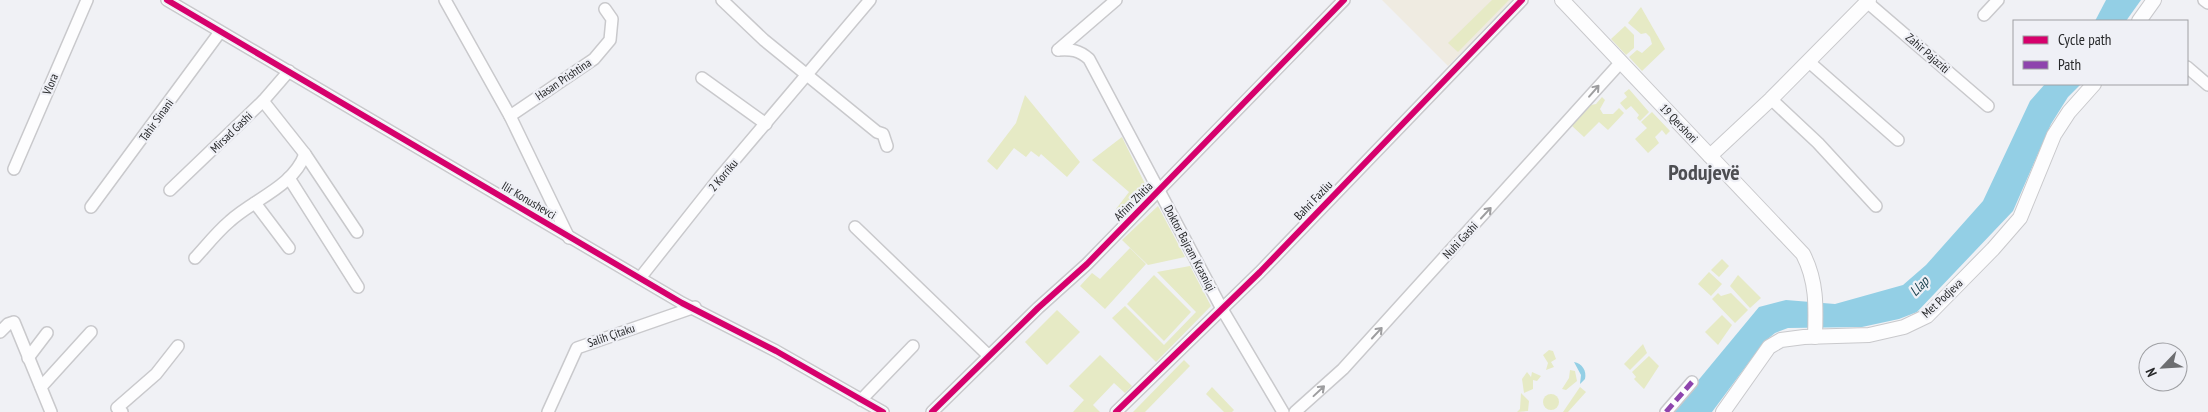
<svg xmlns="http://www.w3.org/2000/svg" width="2208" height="412" font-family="'PT Sans Narrow',sans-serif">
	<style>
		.medical { fill: #efebe1 }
		.green { fill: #e6eac5 }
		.water { fill: #93cfe5 }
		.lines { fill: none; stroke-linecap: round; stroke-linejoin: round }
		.minor-casing { stroke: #c9c9cc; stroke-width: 14 }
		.major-casing { stroke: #c9c9cc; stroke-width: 16 }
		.minor { stroke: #fdfdfe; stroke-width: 11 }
		.major { stroke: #fdfdfe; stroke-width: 14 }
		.quiet { stroke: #8e44ad; stroke-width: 5; stroke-dasharray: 10 5; stroke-linecap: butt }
		.cycleway-casing { stroke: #eff0f6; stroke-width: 9 }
		.cycleway { stroke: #d6006c; stroke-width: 6 }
		.oneway { stroke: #9d9d9f }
		.labels { text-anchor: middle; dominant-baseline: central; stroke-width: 4.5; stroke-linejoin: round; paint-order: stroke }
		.street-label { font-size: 12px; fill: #27282a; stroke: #eff0f6 }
		.water-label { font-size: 14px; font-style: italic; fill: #153d4a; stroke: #eff0f6 }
		.town-label { font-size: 22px; font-weight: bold; fill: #4d4e52; stroke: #eff0f6 }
	</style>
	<rect width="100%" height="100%" fill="#f0f1f5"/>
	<polygon class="medical" points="1382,0 1512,0 1448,66"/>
	<g class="green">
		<polygon points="1492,0 1509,0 1458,52 1448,43"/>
		<polygon points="1641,7 1665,49 1642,71 1629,57 1637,50 1642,53 1652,44 1650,37 1646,33 1641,34 1628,23"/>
		<polygon points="1625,26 1634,35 1634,48 1626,55 1611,39"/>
		<polygon points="1629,89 1649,112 1640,121 1637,118 1639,115 1631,106 1626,110 1620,103 1627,97 1624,93"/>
		<polygon points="1025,95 1080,162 1067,177 1041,154 1039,157 1031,151 1026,157 1014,148 997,170 987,161 1016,123"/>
		<polygon points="1602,97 1605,100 1600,109 1603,114 1613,114 1619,108 1624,113 1608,130 1599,122 1584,137 1572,126 1591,105 1596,104"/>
		<polygon points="1652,112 1670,131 1666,135 1662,130 1655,137 1659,143 1648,153 1635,139 1647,128 1641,122"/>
		<polygon points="1122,137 1147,188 1121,214 1116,209 1129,192 1092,160"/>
		<polygon points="1158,206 1185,257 1148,265 1122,240"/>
		<polygon points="1130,248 1146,264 1105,309 1080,286 1092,273 1100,279"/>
		<polygon points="1722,259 1729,266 1719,277 1711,270"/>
		<polygon points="1190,266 1211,306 1156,362 1112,318 1125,306 1164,345 1196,312 1157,272"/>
		<polygon points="1709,272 1722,284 1711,296 1698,284"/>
		<polygon points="1154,275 1191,312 1164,341 1127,304"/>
		<polygon points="1738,275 1761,298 1750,308 1730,286"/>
		<polygon points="1718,293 1721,296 1731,293 1748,310 1735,323 1712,299"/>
		<polygon points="1057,310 1080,332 1047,365 1025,342"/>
		<polygon points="1722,315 1732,325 1718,345 1705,332"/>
		<polygon points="1643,344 1647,353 1630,370 1624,364"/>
		<polygon points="1549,350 1553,351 1556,359 1551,362 1554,367 1546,370 1548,363 1543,355"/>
		<polygon points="1100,355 1132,386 1125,393 1114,383 1093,405 1100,412 1073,412 1084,400 1069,386"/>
		<polygon points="1649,356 1659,366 1644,389 1634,379 1636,377 1632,372"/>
		<polygon points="1184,360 1190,366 1145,412 1133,412"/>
		<polygon points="1570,370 1575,371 1577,381 1566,390 1562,389 1569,378"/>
		<polygon points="1527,372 1531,377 1532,372 1541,376 1537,381 1533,380 1533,389 1524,393 1522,379"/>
		<polygon points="1212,387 1234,410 1232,412 1224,412 1206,394"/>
		<polygon points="1580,387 1586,392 1568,412 1563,412"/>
		<polygon points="1521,393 1529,401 1528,411 1517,412 1520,409"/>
		<circle cx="1551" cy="402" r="8"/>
	</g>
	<g class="water">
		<polygon points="2106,0 2141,0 2126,21 2095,21"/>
		<polygon points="2045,84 2081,84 2068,97 2051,124 2013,211 1917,312 1899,319 1862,327 1788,328 1775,333 1764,342 1712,412 1672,412 1759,307 1786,300 1835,304 1903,285 1926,265 1983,201 2030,101"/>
		<path d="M1574,362C1582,363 1587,371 1585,379L1580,384L1581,375Z"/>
	</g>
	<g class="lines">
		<g class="minor-casing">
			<g id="minor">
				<polyline points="167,0 682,303 776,351 883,412"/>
				<polyline points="445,0 510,116 569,238"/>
				<polyline points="722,0 764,40 877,132 883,134 887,146"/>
				<polyline points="2204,0 2208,3"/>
				<polyline points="1867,2 1988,106"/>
				<polyline points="1984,15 1998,0"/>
				<path d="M1058,50C1071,49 1079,50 1089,59L1222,309L1283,412"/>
				<polyline points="1058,50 1116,0"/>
				<polyline points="1808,61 1898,140"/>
				<polyline points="2187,67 2208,85"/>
				<polyline points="702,78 766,124"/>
				<polyline points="1771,99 1818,143 1876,206"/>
				<polyline points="263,101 305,154 357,232"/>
				<polyline points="510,116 594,59 610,40 612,19 605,9"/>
				<polyline points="14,169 87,0"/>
				<polyline points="289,178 358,287"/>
				<polyline points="170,190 263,101 289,71"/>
				<polyline points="255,203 289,248"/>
				<polyline points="91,207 220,32"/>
				<polyline points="855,227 989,356"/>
				<path d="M195,258C206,246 217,232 230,221C254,199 293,187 305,154"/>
				<polyline points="640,278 720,177 870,0"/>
				<polyline points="0,332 8,324 14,322 51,412"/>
				<polyline points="28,358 47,333"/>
				<polyline points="41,387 91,332"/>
				<polyline points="861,400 913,346"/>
				<polyline points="122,412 117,408 156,374 178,346"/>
				<polyline points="548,412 577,348 695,307"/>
				<polyline points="932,412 1038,308 1087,264 1344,0"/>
				<polyline points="1116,412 1260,272 1522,0"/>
				<polyline points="1295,412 1343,369 1621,62"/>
				<polyline points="1666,412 1692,382"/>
			</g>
		</g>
		<g class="major-casing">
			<g id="major">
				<path d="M1562,0L1803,254C1817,281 1816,307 1815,337"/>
				<polyline points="2139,21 2154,0"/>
				<polyline points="1710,156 1771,99 1869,0"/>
				<polyline points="1723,412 1769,347 1781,340 1804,337 1869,335 1904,327 1927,316 1993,249 2020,218 2054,135 2069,112 2094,84"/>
			</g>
		</g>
		<use href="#minor" class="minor"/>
		<use href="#major" class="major"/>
		<polyline class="quiet" points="1666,412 1692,382"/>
		<g class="cycleway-casing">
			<g id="cycleway">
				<polyline points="167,0 682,303 776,351 883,412"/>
				<polyline points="932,412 1038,308 1087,264 1344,0"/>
				<polyline points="1116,412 1260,272 1522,0"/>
			</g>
		</g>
		<use href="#cycleway" class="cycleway"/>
	</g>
	<defs><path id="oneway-shaft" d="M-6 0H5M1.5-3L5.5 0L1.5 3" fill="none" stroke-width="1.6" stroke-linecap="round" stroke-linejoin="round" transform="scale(1.25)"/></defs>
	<g class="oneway">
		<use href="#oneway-shaft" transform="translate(1594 91) rotate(-49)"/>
		<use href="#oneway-shaft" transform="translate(1486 213) rotate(-47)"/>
		<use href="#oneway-shaft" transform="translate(1377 333) rotate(-47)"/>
		<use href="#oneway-shaft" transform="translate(1319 391) rotate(-43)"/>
	</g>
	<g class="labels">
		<g class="street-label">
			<text transform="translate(1928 53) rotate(41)">Zahir Pajaziti</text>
			<text transform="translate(563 79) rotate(-34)">Hasan Prishtina</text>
			<text transform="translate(50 84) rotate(-67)">Vlora</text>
			<text transform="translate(156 120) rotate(-54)">Tahir Sinani</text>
			<text transform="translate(1679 123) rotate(46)">19 Qershori</text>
			<text transform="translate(231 132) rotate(-44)">Mirsad Gashi</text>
			<text transform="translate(723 175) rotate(-50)">2 Korriku</text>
			<text transform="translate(529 200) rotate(31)">Ilir Konushevci</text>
			<text transform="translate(1313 200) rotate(-46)">Bahri Fazliu</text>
			<text transform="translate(1133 201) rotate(-45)">Afrim Zhitia</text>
			<text transform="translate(1460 240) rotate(-47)">Nuhi Gashi</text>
			<text transform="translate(1190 248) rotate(62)">Doktor Bajram Krasniqi</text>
			<text transform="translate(1942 298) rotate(-43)">Met Podjeva</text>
			<text transform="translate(611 335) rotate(-19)">Salih Çitaku</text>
		</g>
		<g class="water-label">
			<text transform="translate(1919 286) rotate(-46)">Llap</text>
		</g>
		<g class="town-label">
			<text x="1704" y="172">Podujevë</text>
		</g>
	</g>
	<rect x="2013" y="20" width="175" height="65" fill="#eff0f6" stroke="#9fa0a4"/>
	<rect x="2023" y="36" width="25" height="8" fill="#d6006c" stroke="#9fa0a4"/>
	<text x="2058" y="45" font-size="15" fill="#27282a">Cycle path</text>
	<rect x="2023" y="61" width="25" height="8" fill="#8e44ad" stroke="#9fa0a4"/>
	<text x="2058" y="70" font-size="15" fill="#27282a">Path</text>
	<g transform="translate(2163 367) rotate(245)"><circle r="24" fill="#eff0f6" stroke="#9fa0a4"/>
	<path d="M0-4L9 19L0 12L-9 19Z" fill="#6d6e71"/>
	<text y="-8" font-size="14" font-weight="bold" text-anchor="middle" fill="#27282a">N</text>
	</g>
</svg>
